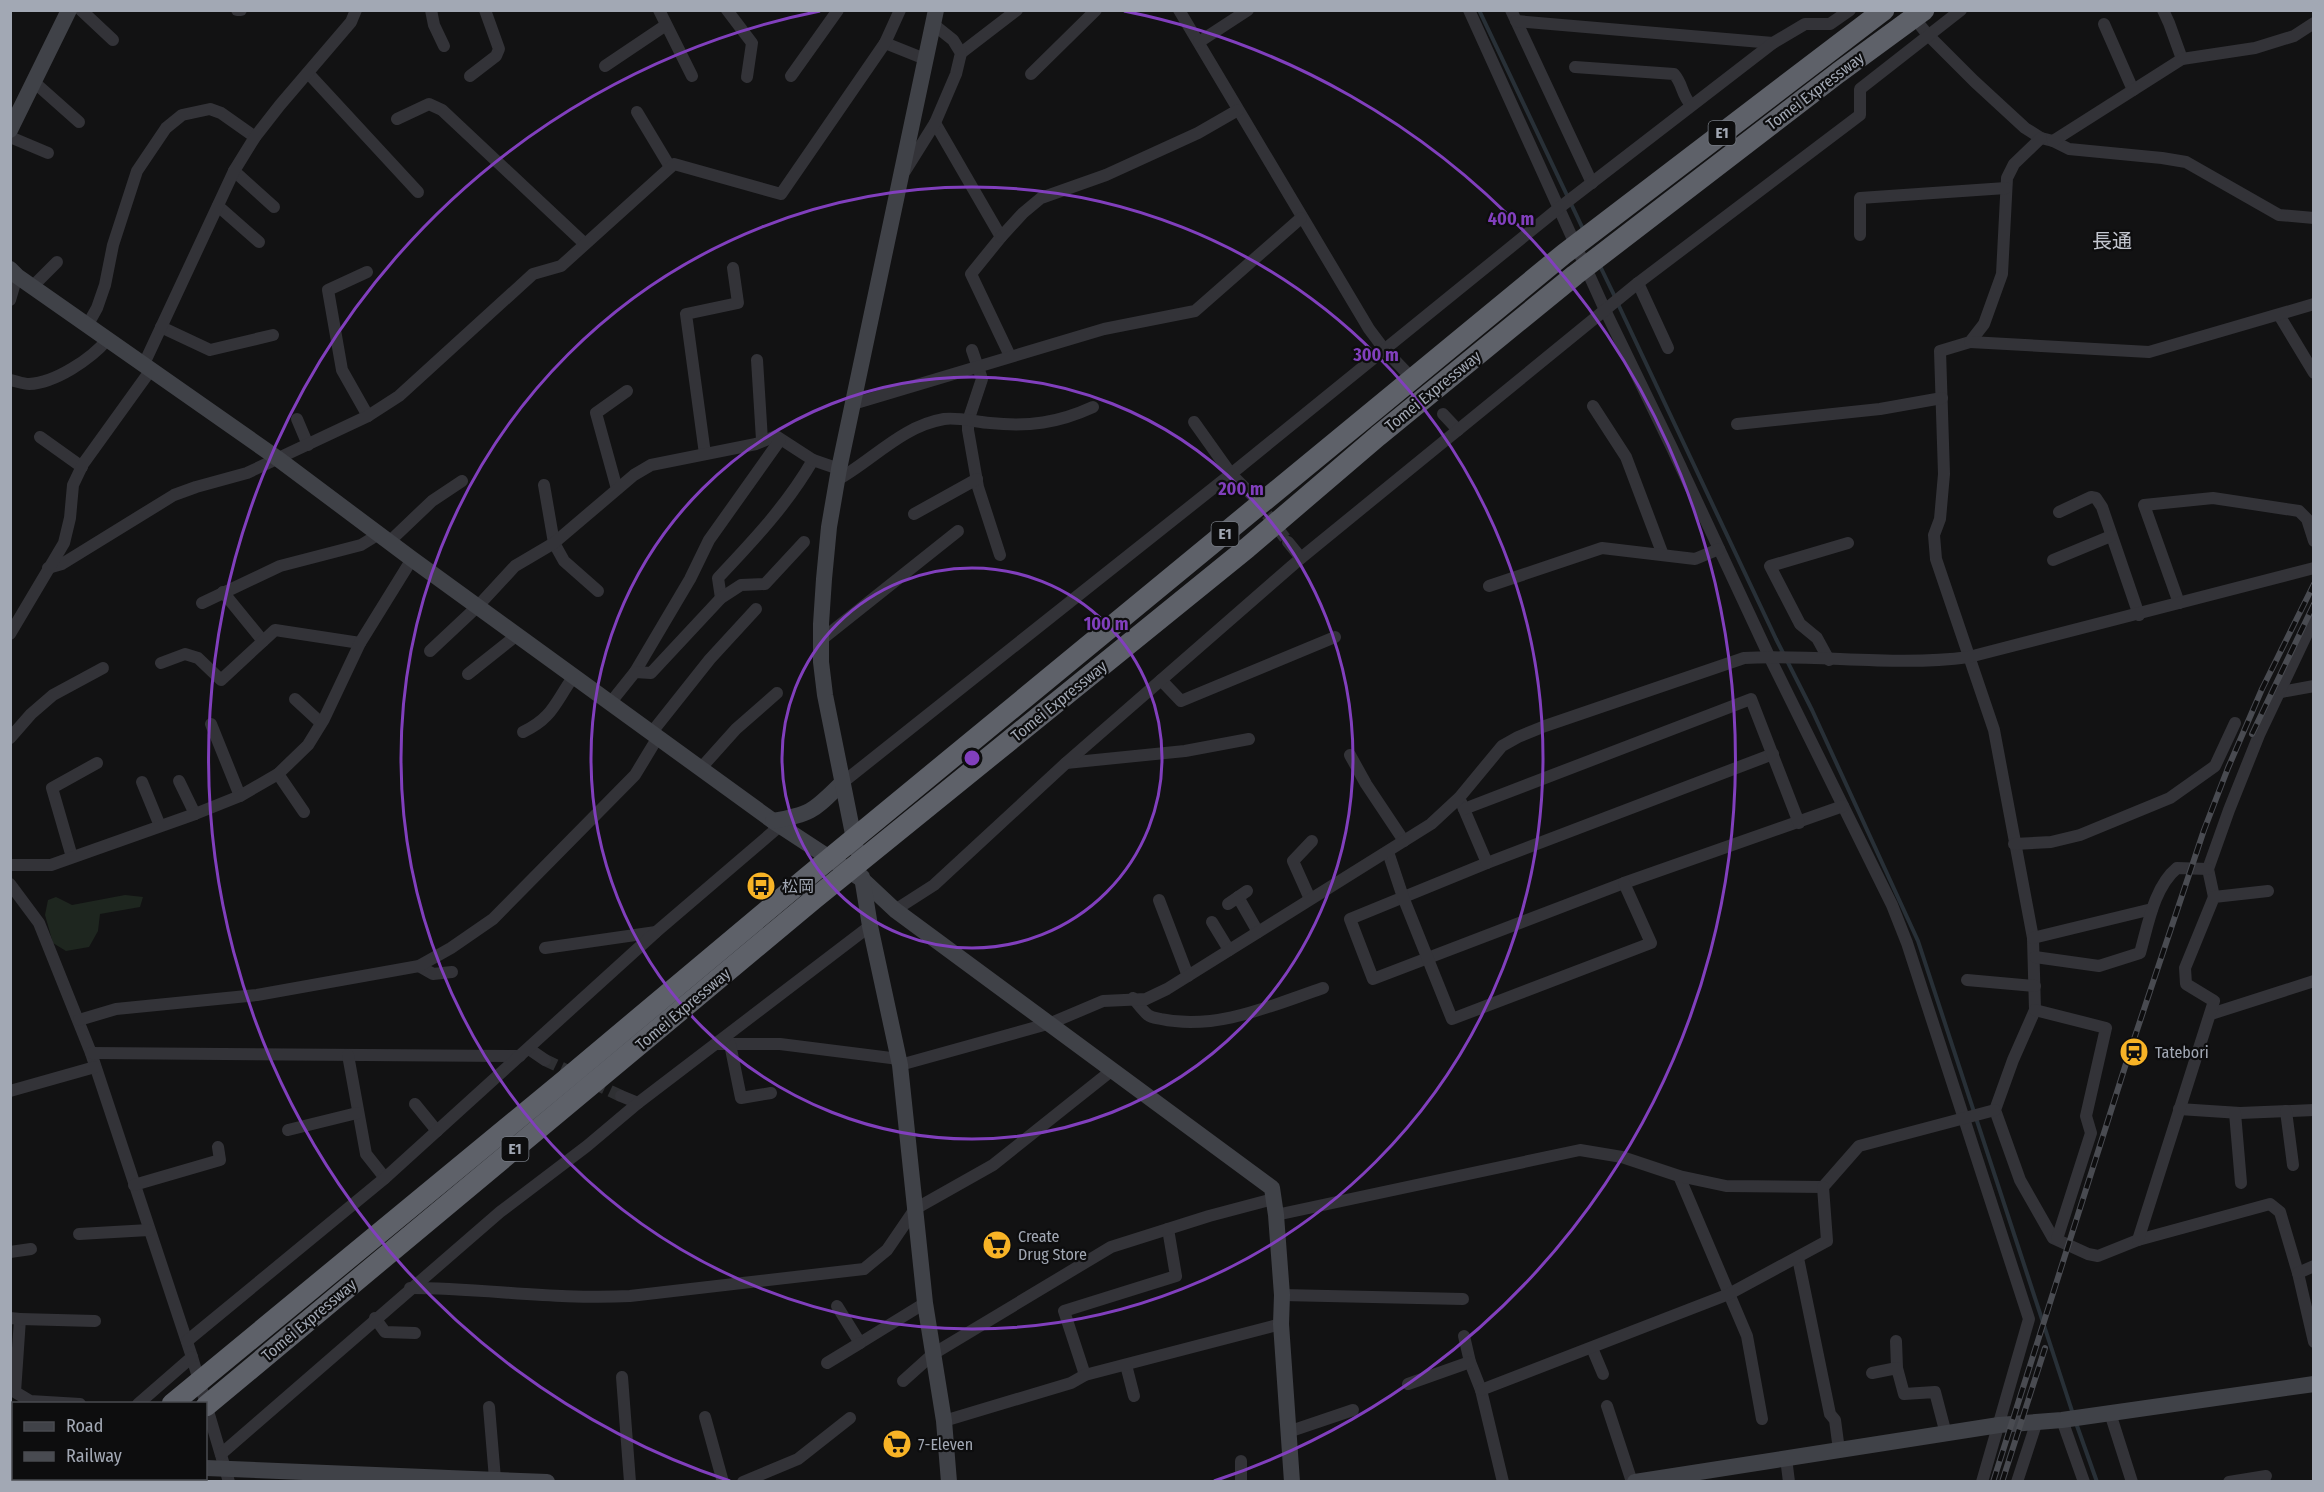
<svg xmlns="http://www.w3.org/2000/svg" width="2324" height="1492" font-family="'Fira Sans Condensed','Noto Sans JP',sans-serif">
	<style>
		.green { fill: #1e261f }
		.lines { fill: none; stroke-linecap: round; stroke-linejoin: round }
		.stream { stroke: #283037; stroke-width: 4 }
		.street-tunnel { stroke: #2f3033; stroke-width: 12; stroke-dasharray: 12 6; stroke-linecap: butt }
		.street { stroke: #333338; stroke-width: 12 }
		.secondary { stroke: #404248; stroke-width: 16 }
		.highway { stroke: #5e6169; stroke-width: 21 }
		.rail-casing { stroke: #494b51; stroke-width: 6 }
		.rail { stroke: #0d0d0e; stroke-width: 4; stroke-dasharray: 11; stroke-linecap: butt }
		.ring { fill: none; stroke: #813fbd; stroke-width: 3 }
		.labels { text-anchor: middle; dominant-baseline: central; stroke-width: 4.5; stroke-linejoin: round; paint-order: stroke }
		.shield { fill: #0d0d0e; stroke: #757a82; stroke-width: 1.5 }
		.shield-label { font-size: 15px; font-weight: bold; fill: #a2a8b4 }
		.street-label { font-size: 16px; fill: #a2a8b4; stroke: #0d0d0e }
		.poi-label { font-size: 16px; fill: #a2a8b4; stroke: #0d0d0e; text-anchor: start }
		.quarter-label { font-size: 20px; fill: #c4c7d0; stroke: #0d0d0e }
		.centre { fill: #813fbd; stroke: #0d0d0e; stroke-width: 3 }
		.ring-label { font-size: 18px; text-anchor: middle; font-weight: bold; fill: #813fbd; stroke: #0d0d0e; stroke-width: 4.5; stroke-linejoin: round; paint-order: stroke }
	</style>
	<rect width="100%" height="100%" fill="#121213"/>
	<polygon class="green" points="125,895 143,897 140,907 100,914 98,931 89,947 66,951 53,943 45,915 48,900 56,897 72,905"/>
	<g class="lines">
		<g class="stream">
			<polyline points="1479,10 1583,229"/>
			<polyline points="1600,266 1615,297"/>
			<polyline points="1618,304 1776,639 1812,710 1918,941 2073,1414"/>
			<polyline points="2076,1423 2097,1482"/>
		</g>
		<g class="street-tunnel">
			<polyline points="1256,500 1288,542"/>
			<polyline points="545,1060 621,1096"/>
		</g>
		<g class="street">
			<polyline points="81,10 113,40"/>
			<polyline points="237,10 241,10"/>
			<polyline points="431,10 434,25 444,46"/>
			<polyline points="659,10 692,76"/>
			<polyline points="727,10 752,43 747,77"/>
			<polyline points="1179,10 1369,329 1384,349 1406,372"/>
			<polyline points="1469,10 1605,310 1672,448 1769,656 1892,905 1907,943 2029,1319 1982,1482"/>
			<polyline points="1511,10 1592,183"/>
			<polyline points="2163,10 2169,23 2182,59"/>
			<polyline points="1911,14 1928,35 1974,81 2025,128 2041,138 2053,141 2069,149 2162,158 2186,162 2279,215 2314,218"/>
			<polyline points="1516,21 1773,43"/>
			<polyline points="2104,24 2133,90"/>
			<polyline points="1199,42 1248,10"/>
			<polyline points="885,43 925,59"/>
			<polyline points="961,53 1017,10"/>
			<polyline points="605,66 666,25"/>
			<path d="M1575,67L1674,74C1683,84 1681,94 1691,105"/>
			<polyline points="308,73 418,192"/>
			<polyline points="1031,74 1096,10"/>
			<polyline points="470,76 496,56 499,49 485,10"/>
			<polyline points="791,76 838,10"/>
			<polyline points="34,82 79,122"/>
			<polyline points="637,112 670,167"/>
			<polyline points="397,119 429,104 442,110 585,244"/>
			<polyline points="935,123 1001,237 971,274 1010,356"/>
			<polyline points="10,137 48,153"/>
			<polyline points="2041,138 2014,164 2007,178 2002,274 1984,324 1970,342 1940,351 1944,474 1940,519 1934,535 1936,559 1994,730 2033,938 2035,1010 2013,1060 1995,1110 2020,1180 2053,1238 2088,1254 2098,1256 2138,1240 2270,1204 2280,1212 2298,1273 2314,1342"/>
			<polyline points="2053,141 2182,59 2255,48 2294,36 2314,23"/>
			<polyline points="234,171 274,207"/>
			<polyline points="905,171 935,123 956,74 961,53 953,40 933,24"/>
			<polyline points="218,206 259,242"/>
			<polyline points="1860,235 1860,198 2006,188"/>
			<polyline points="1001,237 1023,213 1041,198 1106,175 1198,133 1238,110"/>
			<polyline points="367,272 328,290 342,370 368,416"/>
			<polyline points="1638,283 1668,348"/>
			<polyline points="32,287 57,262"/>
			<polyline points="10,300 17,276"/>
			<polyline points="2279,315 2314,373"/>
			<polyline points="87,326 97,308 105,285 113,245 137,171 166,128 182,115 210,109 221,113 255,137"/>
			<polyline points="161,327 210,350 273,335"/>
			<polyline points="1970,342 2149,352 2314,304"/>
			<polyline points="972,350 982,379 968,421 968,430 978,487 1000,555"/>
			<polyline points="757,360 762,440"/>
			<polyline points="143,366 234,171 255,137 280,105 351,22 356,10"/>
			<path d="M10,380C16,381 23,384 29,384C55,383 91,359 107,340"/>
			<polyline points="853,404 1104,329 1195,311 1301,218"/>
			<polyline points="1593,406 1626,457 1663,555"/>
			<polyline points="1443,414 1458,430"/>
			<polyline points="297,419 308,445"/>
			<polyline points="1194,422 1231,474 1255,498"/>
			<polyline points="1737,424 1880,409 1942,398"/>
			<polyline points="40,437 82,467"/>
			<polyline points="705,454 686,314 738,303 733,268"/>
			<path d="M837,480C873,460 902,426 944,419C958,417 976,422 990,423C1029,427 1058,423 1093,407"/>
			<polyline points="544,485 554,543 564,561 598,591"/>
			<polyline points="617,489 596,413 627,391"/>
			<polyline points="2059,512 2091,497 2096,498 2102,507 2139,615"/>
			<polyline points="914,514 977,479"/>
			<polyline points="389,542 432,501 462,481"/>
			<polyline points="1288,542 1301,558"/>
			<polyline points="2053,560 2111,536"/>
			<polyline points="48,568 62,564 174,495 196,487 247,473 368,416 399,396 533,274 561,266 674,164 781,194 885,43 900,10"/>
			<polyline points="1489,586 1602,548 1695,559 1719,549"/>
			<polyline points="223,592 263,641"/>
			<path d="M721,598L718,578C753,541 787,505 813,460"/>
			<polyline points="202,603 280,566 361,545 379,534"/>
			<polyline points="2179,603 2144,505 2213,498 2299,511 2307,519 2314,541"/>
			<polyline points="10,634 64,543 70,518 73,485 83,464 150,371"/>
			<polyline points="821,640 958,531"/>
			<polyline points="430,651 478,606 515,566 554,543 634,475 651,465 756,444 776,436 813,460 839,469"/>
			<polyline points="1829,660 1817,638 1800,624 1770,566 1848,543"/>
			<polyline points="161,663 185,654 198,658 221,680 275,630 360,643"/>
			<polyline points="635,672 690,579 709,540 780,440"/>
			<polyline points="468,674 517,635"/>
			<polyline points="1161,680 1181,701 1335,637"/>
			<polyline points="2281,692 2314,686"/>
			<polyline points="295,699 321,723"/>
			<polyline points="611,702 635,672 651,673 721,598 741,585 765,584 804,542"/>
			<polyline points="211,724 240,796"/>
			<path d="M523,732C553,718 555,702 574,676"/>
			<polyline points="652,732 710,659 756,609"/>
			<polyline points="10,738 31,714 53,695 103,668"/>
			<polyline points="1773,754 1487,863 1350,919 1373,979 1624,883 1843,806"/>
			<polyline points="1350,755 1366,784 1404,841"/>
			<polyline points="1066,763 1185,751 1249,739"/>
			<polyline points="701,768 736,729 777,693"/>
			<polyline points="278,774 304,812"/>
			<polyline points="179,781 195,814"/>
			<polyline points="142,782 160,826"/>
			<polyline points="842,783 1231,474 1559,208 1773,43 1805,24 1830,24 1850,10"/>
			<polyline points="1461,802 1487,863"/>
			<polyline points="1464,809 1751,699 1799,823"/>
			<polyline points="2014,844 2051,842 2080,835 2170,798 2215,766 2235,723"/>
			<polyline points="1388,852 1403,897 1452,1019 1651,943 1624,883"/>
			<polyline points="72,857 52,788 97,763"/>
			<polyline points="10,865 51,865 195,814 240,796 278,774 308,745 324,719 360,643 412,559"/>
			<polyline points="10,884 39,923 91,1053 192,1357 229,1482"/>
			<polyline points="1238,897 1258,932"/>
			<polyline points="2214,897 2208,869 2229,810 2259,735 2314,619"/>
			<polyline points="1310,899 1293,861 1312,841"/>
			<polyline points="1159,900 1188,976"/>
			<polyline points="1228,904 1247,891"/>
			<polyline points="895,910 934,885 1066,763 1301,558 1638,283 1860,115 1860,89 1961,10"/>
			<polyline points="1212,922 1229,950"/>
			<polyline points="2033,938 2152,909"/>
			<polyline points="545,948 656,932"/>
			<path d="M2035,957L2099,966L2140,953C2148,925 2154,887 2177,868L2208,869"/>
			<polyline points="419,966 433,974 452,972"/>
			<polyline points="1967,980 2035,986"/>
			<path d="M1133,998C1138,1004 1143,1011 1148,1015C1152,1018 1157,1018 1161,1019C1216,1031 1273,1005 1323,988"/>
			<polyline points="2035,1010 2106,1028 2086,1116 2091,1133 2057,1239"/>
			<polyline points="2211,1014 2314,981"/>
			<polyline points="79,1020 116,1009 257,995 419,966 451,948 493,919 635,775 658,737"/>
			<polyline points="717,1044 780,1044 899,1059"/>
			<polyline points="730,1044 741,1098 771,1093"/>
			<polyline points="529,1049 545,1060"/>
			<polyline points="91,1053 520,1056"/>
			<polyline points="348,1055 366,1154 385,1178"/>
			<path d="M900,1065L1051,1023L1103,1001L1146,999L1167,989L1431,824L1459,798L1502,746L1518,737L1545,726L1744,658C1819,654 1895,667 1969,657L2314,568"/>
			<polyline points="10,1091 95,1067"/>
			<polyline points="621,1096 638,1103"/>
			<polyline points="415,1104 437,1131"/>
			<polyline points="2179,1109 2240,1113 2314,1110"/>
			<polyline points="2286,1111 2293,1165"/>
			<polyline points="2235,1113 2241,1183"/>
			<polyline points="288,1130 357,1113"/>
			<polyline points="1679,1176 1747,1336 1762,1419"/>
			<polyline points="134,1185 220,1160 218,1147"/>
			<polyline points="1276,1215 1580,1150 1622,1157 1679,1176 1726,1186 1823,1187 1859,1146 1995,1110"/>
			<polyline points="79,1234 149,1230"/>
			<polyline points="2138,1240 2214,1001 2186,984 2185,968 2214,897 2268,891"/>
			<polyline points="10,1252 31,1249"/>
			<polyline points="1798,1258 1830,1414 1835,1420 1839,1450"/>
			<polyline points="2298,1273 2314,1266"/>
			<path d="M410,1288C483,1288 557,1300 630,1296L864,1269L887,1250L915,1209L993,1165L1111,1071"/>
			<polyline points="1282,1295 1463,1299"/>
			<polyline points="837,1306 860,1343 925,1303"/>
			<polyline points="10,1318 20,1319 15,1392 30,1401 80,1404"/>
			<polyline points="375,1318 385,1332 415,1333"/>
			<polyline points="20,1319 95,1321"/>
			<polyline points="1464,1336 1470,1362 1481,1390 1503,1482"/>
			<polyline points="187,1341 385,1178 656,932 781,825"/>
			<polyline points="1896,1341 1897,1368"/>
			<polyline points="1592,1348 1603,1374"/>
			<polyline points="827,1363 860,1343"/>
			<polyline points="1126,1365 1134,1396"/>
			<polyline points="1872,1373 1897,1368 1904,1394 1935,1392 1946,1434"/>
			<polyline points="1085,1375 1064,1311 1176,1276 1168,1229"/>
			<polyline points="622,1377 630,1482"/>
			<polyline points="903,1381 933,1354 1111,1247 1209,1216 1273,1199"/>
			<polyline points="1408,1384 1470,1362"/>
			<polyline points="1481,1390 1729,1294 1827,1241 1823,1187"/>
			<polyline points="138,1404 192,1357"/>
			<polyline points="1607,1406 1632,1482"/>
			<polyline points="489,1407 495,1479"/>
			<polyline points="2110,1413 2132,1482"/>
			<polyline points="705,1417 723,1482"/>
			<polyline points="2062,1420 2084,1482"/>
			<polyline points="944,1421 1071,1383 1085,1375 1281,1324"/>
			<polyline points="1288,1432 1353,1410"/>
			<polyline points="221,1454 500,1212 587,1146 638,1103 870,926"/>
			<polyline points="1786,1458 1789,1482"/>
			<polyline points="42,1482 46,1478"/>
			<polyline points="743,1482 798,1459 850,1418"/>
			<polyline points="1241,1482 1241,1461"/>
			<polyline points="2017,1482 2037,1421"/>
			<polyline points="2229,1482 2266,1476"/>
		</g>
		<g class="secondary">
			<polyline points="10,130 69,10"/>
			<polyline points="10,269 17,276 277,458 412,559 773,821 863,880 895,910 1272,1188 1276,1215 1282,1295 1281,1324 1292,1482"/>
			<path d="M773,821C813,814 814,810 842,783"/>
			<polyline points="856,849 825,695 821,662 821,624 824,579 829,527 839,469 936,10"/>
			<polyline points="862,877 870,926 900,1065 925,1303 944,1421 949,1482"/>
			<polyline points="10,1455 14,1455"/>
			<polyline points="206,1468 547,1482"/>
			<polyline points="1635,1482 1999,1425 2062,1420 2314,1384"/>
		</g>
		<g class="highway">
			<polyline points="172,1404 565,1080 806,878 1564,254 1884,10"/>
			<polyline points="206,1406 814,899 1247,548 1378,436 1575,275 1838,73 1924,10"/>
			<polyline points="78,1482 81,1478"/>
			<polyline points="112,1482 116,1478"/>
		</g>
		<g class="rail-casing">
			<g id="rail">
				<polyline points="2252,734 2314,604"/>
				<polyline points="1993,1482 2130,1051 2204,830 2228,768 2262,689 2314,584"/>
				<polyline points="2002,1482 2045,1348"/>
			</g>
		</g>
		<use href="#rail" class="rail"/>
	</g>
	<g class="ring">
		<circle cx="972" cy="758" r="190"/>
		<circle cx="972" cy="758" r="381"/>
		<circle cx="972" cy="758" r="571"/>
		<path d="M730 1481A762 762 0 0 1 820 11M1124 11A762 762 0 0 1 1214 1481"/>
	</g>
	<defs>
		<g id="bus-disc" transform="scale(1.5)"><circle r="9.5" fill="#f7b326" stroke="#0d0d0e"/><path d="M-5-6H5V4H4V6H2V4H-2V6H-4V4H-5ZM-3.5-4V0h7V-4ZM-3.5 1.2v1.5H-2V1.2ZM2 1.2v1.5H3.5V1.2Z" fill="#111"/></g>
		<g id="station-disc" transform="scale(1.5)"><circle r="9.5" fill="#f7b326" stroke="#0d0d0e"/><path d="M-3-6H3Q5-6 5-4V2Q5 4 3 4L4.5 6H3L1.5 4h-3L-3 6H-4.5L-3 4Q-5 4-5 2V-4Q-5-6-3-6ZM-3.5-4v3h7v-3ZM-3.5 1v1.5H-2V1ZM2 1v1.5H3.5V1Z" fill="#111"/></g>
		<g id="supermarket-disc" transform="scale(1.5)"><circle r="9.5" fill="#f7b326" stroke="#0d0d0e"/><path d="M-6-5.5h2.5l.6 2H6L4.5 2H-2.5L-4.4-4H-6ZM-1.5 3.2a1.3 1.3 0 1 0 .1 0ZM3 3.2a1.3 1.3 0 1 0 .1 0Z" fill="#111"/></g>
	</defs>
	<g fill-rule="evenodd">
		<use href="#bus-disc" x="761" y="886"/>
		<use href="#station-disc" x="2134" y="1052"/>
		<use href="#supermarket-disc" x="997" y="1245"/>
		<use href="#supermarket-disc" x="897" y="1444"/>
	</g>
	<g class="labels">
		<g class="shield">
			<rect x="1708.5" y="121" width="27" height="24" rx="4.5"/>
			<rect x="1211.5" y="522" width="27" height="24" rx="4.5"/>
			<rect x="501.5" y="1137" width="27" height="24" rx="4.5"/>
		</g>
		<g class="shield-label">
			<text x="1722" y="133">E1</text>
			<text x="1225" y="534">E1</text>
			<text x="515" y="1149">E1</text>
		</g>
		<g class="street-label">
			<text transform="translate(1815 91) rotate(-37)">Tomei Expressway</text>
			<text transform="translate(1433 391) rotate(-39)">Tomei Expressway</text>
			<text transform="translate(1059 701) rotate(-39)">Tomei Expressway</text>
			<text transform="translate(683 1009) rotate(-40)">Tomei Expressway</text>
			<text transform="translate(309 1320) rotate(-40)">Tomei Expressway</text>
		</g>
		<g class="poi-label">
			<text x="782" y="886">松岡</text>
			<text x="2155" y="1052">Tatebori</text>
			<text x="1018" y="1236">Create<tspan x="1018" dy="18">Drug Store</tspan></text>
			<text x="918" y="1444">7-Eleven</text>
		</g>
		<g class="quarter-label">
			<text x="2112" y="241">長通</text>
		</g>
	</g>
	<circle cx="972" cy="758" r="9" class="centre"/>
	<g class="ring-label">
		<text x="1511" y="225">400 m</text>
		<text x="1376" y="361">300 m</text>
		<text x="1241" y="495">200 m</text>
		<text x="1106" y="630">100 m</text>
	</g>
	<rect width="2324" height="1492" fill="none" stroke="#a2a8b4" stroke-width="24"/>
	<rect x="12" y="1402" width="195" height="78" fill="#0d0d0e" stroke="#494b50" stroke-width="1.5"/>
	<rect x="24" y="1422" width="30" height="9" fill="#404248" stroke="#494b50" stroke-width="1.5"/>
	<text x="66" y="1432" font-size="18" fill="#a2a8b4">Road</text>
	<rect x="24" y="1452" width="30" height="9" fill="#494b51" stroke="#494b50" stroke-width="1.5"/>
	<text x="66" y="1462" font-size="18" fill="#a2a8b4">Railway</text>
</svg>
